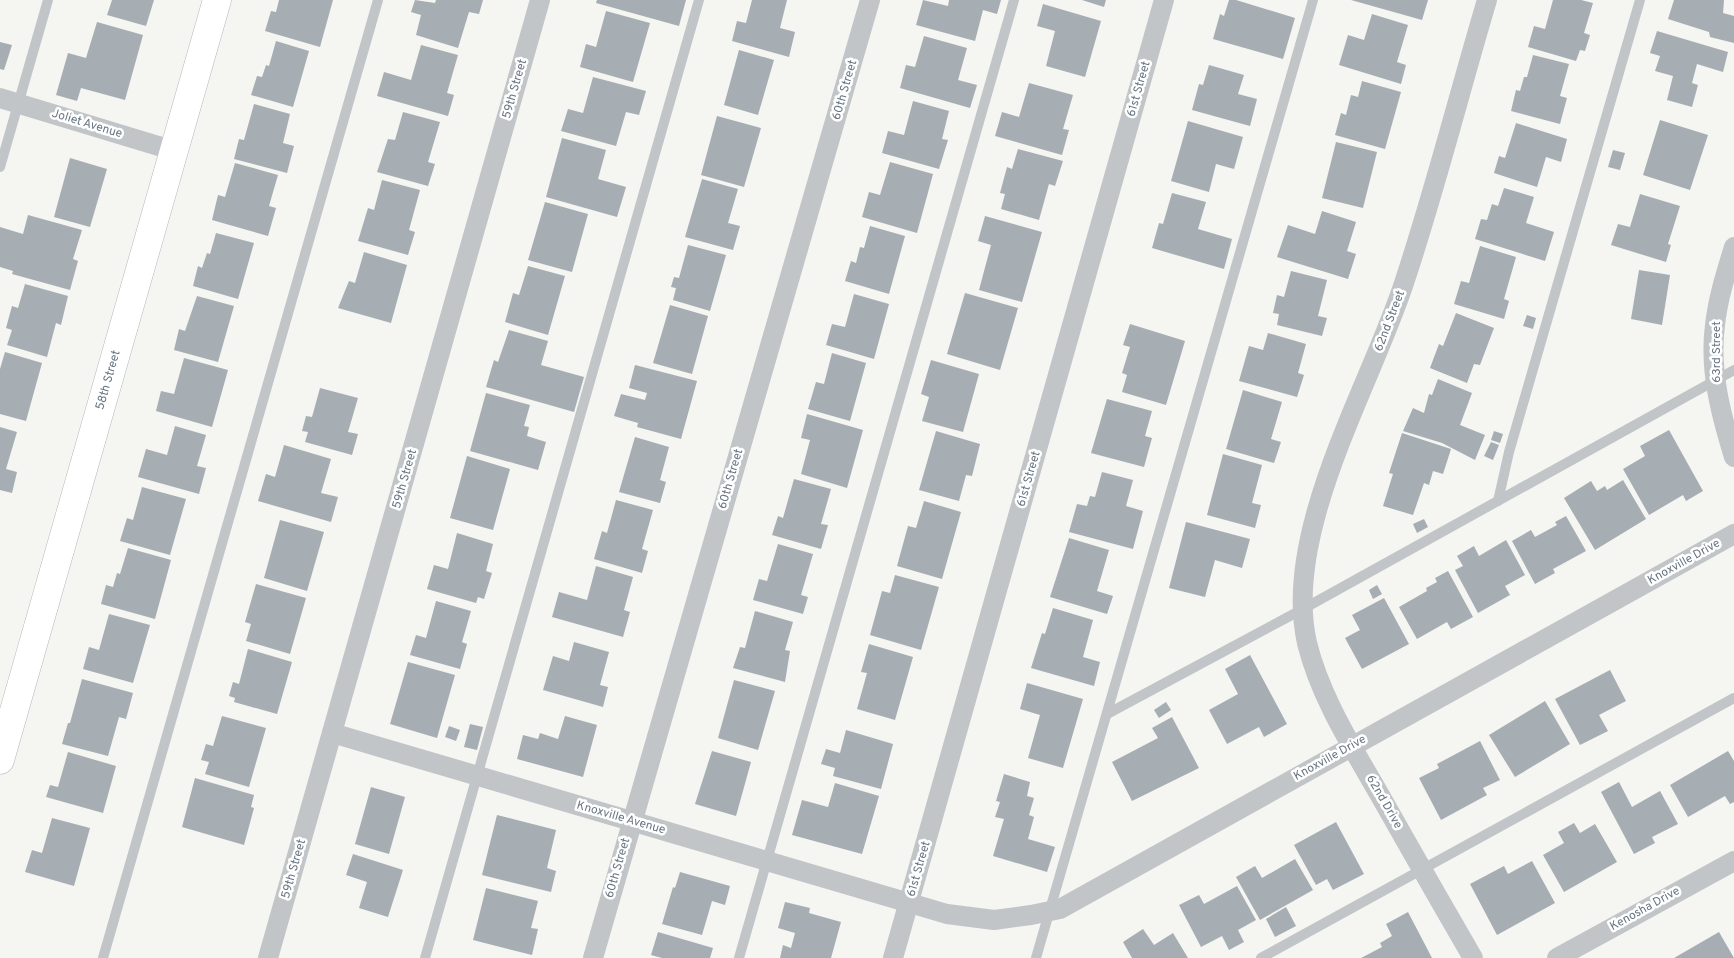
<svg xmlns="http://www.w3.org/2000/svg" width="1734" height="958" font-family="Overpass,sans-serif">
	<style>
		.building { fill: #a6aeb3 }
		.lines { fill: none; stroke-linecap: round; stroke-linejoin: round }
		.secondary-casing { stroke: #b4b8bc; stroke-width: 29 }
		.lane { stroke: #c1c5c8; stroke-width: 10 }
		.street { stroke: #c1c5c8; stroke-width: 20 }
		.secondary { stroke: #fff; stroke-width: 28 }
		.labels { text-anchor: middle; dominant-baseline: central; stroke-width: 5; stroke-linejoin: round; paint-order: stroke }
		.street-label { font-size: 12px; fill: #667582; stroke: #fff }
	</style>
	<rect width="100%" height="100%" fill="#f5f5f2"/>
	<g class="building">
		<polygon points="112,0 154,0 146,26 107,15"/>
		<polygon points="279,0 333,0 320,47 265,31 271,11 276,12"/>
		<polygon points="415,0 435,3 436,0 483,0 479,14 469,12 458,48 416,35 421,15 411,12"/>
		<polygon points="597,0 686,0 679,26 596,3"/>
		<polygon points="752,0 787,0 780,28 795,32 789,57 732,41 737,21 746,23"/>
		<polygon points="923,0 948,6 949,0 1001,0 997,14 983,10 975,41 916,25"/>
		<polygon points="1082,0 1106,0 1104,7"/>
		<polygon points="1229,0 1236,0 1295,18 1283,59 1213,39 1220,14 1224,16"/>
		<polygon points="1351,0 1428,0 1422,20"/>
		<polygon points="1553,0 1581,0 1593,3 1584,33 1590,35 1585,51 1580,50 1576,61 1528,47 1534,26 1545,29"/>
		<polygon points="1674,0 1724,0 1723,13 1734,16 1734,43 1710,37 1709,32 1668,19"/>
		<polygon points="1043,4 1101,21 1085,77 1046,66 1055,31 1037,26"/>
		<polygon points="606,11 650,23 633,82 580,67 586,44 596,47"/>
		<polygon points="1372,14 1408,25 1397,62 1406,65 1401,84 1339,65 1348,35 1364,40"/>
		<polygon points="97,22 143,35 125,100 81,88 77,101 56,95 68,53 86,58"/>
		<polygon points="1657,31 1728,52 1723,72 1697,64 1692,83 1698,85 1692,107 1667,100 1673,76 1655,71 1660,56 1650,53"/>
		<polygon points="924,36 967,48 958,80 977,85 970,108 900,88 906,65 915,67"/>
		<polygon points="276,41 309,51 293,107 251,95 257,76 262,77 266,65 269,66"/>
		<polygon points="0,42 12,45 4,70 0,69"/>
		<polygon points="421,45 458,55 447,93 454,95 448,116 377,96 384,72 411,80"/>
		<polygon points="739,50 774,60 758,115 724,105"/>
		<polygon points="1533,55 1569,64 1560,96 1567,98 1560,124 1511,111 1516,90 1520,91 1524,77 1527,77"/>
		<polygon points="1209,65 1244,75 1238,94 1257,99 1250,126 1192,110 1199,84 1203,85"/>
		<polygon points="593,77 646,91 639,115 626,112 616,146 561,131 568,109 583,113"/>
		<polygon points="1362,81 1401,92 1385,149 1335,135 1341,113 1346,115 1351,95 1358,97"/>
		<polygon points="1029,83 1073,95 1063,129 1069,130 1062,155 995,136 1002,112 1019,117"/>
		<polygon points="913,101 949,111 942,139 948,140 939,169 882,153 888,131 904,135"/>
		<polygon points="254,104 290,114 283,143 294,146 287,173 234,159 239,139 244,140"/>
		<polygon points="403,112 440,122 428,162 435,164 428,186 377,172 388,139 395,140"/>
		<polygon points="717,116 761,128 744,187 701,175"/>
		<polygon points="1660,120 1708,135 1690,190 1643,175"/>
		<polygon points="1188,121 1243,137 1234,169 1216,164 1209,192 1171,181"/>
		<polygon points="1516,123 1567,139 1561,162 1546,157 1537,187 1494,173 1499,156 1505,158"/>
		<polygon points="562,138 606,150 598,179 626,187 617,217 546,197"/>
		<polygon points="1336,142 1377,152 1363,208 1322,198"/>
		<polygon points="1018,149 1063,161 1055,186 1049,184 1039,220 1001,209 1005,194 1000,193 1007,167 1012,169"/>
		<polygon points="1613,150 1625,153 1620,170 1608,167"/>
		<polygon points="70,158 107,169 90,227 54,217"/>
		<polygon points="890,162 933,174 917,233 862,217 869,192 880,195"/>
		<polygon points="235,163 278,175 269,206 276,208 268,236 212,220 218,195 225,197"/>
		<polygon points="702,179 738,189 728,223 740,226 733,250 685,237"/>
		<polygon points="382,180 420,190 409,230 415,232 408,255 358,241 368,208 374,210"/>
		<polygon points="1504,188 1534,197 1526,223 1554,232 1545,261 1475,239 1481,219 1487,220 1492,204 1498,206"/>
		<polygon points="1172,193 1206,202 1198,229 1232,239 1224,269 1152,248 1159,223 1163,224"/>
		<polygon points="1640,194 1680,206 1668,244 1671,245 1666,262 1611,245 1618,224 1630,227"/>
		<polygon points="545,202 588,214 572,272 528,260"/>
		<polygon points="1322,211 1356,222 1347,251 1356,254 1348,279 1277,257 1288,225 1315,234"/>
		<polygon points="28,215 82,230 73,259 78,261 70,290 12,274 13,271 0,267 0,227 23,234"/>
		<polygon points="985,216 1042,232 1022,302 979,290 991,245 978,241"/>
		<polygon points="870,226 905,236 889,294 845,281 851,261 856,263 860,247 864,248"/>
		<polygon points="216,233 254,243 238,299 193,286 198,266 202,268 207,253 210,254"/>
		<polygon points="688,245 726,255 710,311 673,300 676,288 671,287 674,277 679,278"/>
		<polygon points="1480,246 1516,257 1504,299 1509,301 1504,319 1454,304 1461,281 1469,283"/>
		<polygon points="364,252 407,265 391,323 338,308 349,281 355,283"/>
		<polygon points="528,266 565,276 548,335 505,322 513,293 519,295"/>
		<polygon points="1639,270 1670,275 1662,325 1631,319"/>
		<polygon points="1291,271 1327,280 1318,316 1327,318 1322,336 1277,325 1279,314 1273,313 1277,295 1284,297"/>
		<polygon points="25,284 68,296 61,325 56,323 47,357 7,345 12,330 6,328 12,306 18,308"/>
		<polygon points="965,293 1018,308 1000,370 947,354"/>
		<polygon points="854,294 889,304 874,359 826,345 832,324 845,327"/>
		<polygon points="197,296 234,306 218,362 174,350 179,329 185,331"/>
		<polygon points="670,305 708,316 692,374 653,363"/>
		<polygon points="1456,313 1494,328 1480,365 1474,364 1467,383 1430,368 1439,344 1443,346"/>
		<polygon points="1527,315 1536,318 1533,329 1523,326"/>
		<polygon points="1130,324 1185,341 1166,405 1122,392 1127,375 1122,373 1130,347 1123,345"/>
		<polygon points="509,330 548,341 541,365 584,377 574,412 486,387 494,360 498,362"/>
		<polygon points="1268,333 1306,344 1298,373 1304,375 1297,397 1239,381 1249,346 1263,350"/>
		<polygon points="5,352 42,363 26,421 0,414 0,369"/>
		<polygon points="832,353 866,363 850,421 808,409 816,382 824,384"/>
		<polygon points="184,358 228,370 212,427 156,411 161,391 174,394"/>
		<polygon points="931,360 979,374 963,432 922,421 929,397 921,394"/>
		<polygon points="635,365 697,381 681,439 637,427 638,423 614,416 621,394 645,400 647,393 629,388"/>
		<polygon points="1438,379 1472,393 1460,425 1485,435 1475,460 1442,443 1403,431 1413,408 1424,413 1429,394 1432,395"/>
		<polygon points="320,388 358,398 348,432 358,434 352,455 305,442 308,432 302,431 306,416 312,417"/>
		<polygon points="1243,390 1282,402 1271,439 1281,442 1274,463 1226,449"/>
		<polygon points="486,393 530,405 524,426 529,427 527,436 546,442 538,470 470,451"/>
		<polygon points="1107,399 1152,411 1145,436 1152,438 1144,467 1091,453"/>
		<polygon points="807,414 863,430 847,488 801,474 810,440 801,438"/>
		<polygon points="175,426 206,435 197,466 206,468 199,494 138,477 146,449 167,455"/>
		<polygon points="0,427 17,432 6,469 17,472 12,493 0,490"/>
		<polygon points="1669,430 1703,491 1686,501 1683,495 1649,515 1623,469 1645,456 1640,446"/>
		<polygon points="936,431 980,444 972,476 966,475 959,501 919,490"/>
		<polygon points="1494,431 1503,434 1500,443 1491,440"/>
		<polygon points="1402,433 1451,449 1443,474 1433,471 1429,485 1424,483 1413,515 1383,506 1393,474 1389,473"/>
		<polygon points="635,437 669,447 660,480 666,482 660,503 619,492"/>
		<polygon points="1491,442 1499,445 1493,460 1484,456"/>
		<polygon points="284,445 331,459 321,493 338,497 331,522 258,501 266,474 275,477"/>
		<polygon points="1223,454 1262,465 1252,503 1261,505 1255,528 1207,515"/>
		<polygon points="467,456 510,469 493,530 450,518"/>
		<polygon points="1102,472 1133,480 1126,506 1143,511 1133,549 1069,532 1077,504 1087,506 1090,496 1095,497"/>
		<polygon points="794,479 831,489 821,524 828,525 821,549 772,535 778,516 783,518"/>
		<polygon points="1623,480 1646,519 1595,550 1564,498 1591,481 1597,491 1605,486 1607,490"/>
		<polygon points="142,487 186,499 170,555 120,541 127,518 133,520"/>
		<polygon points="616,500 653,510 642,549 648,551 642,573 594,559 602,531 607,533"/>
		<polygon points="924,501 961,512 942,579 897,566 908,526 916,528"/>
		<polygon points="1566,516 1586,551 1553,569 1555,573 1535,584 1512,541 1531,530 1535,537 1557,525 1555,522"/>
		<polygon points="1424,519 1428,527 1417,533 1413,524"/>
		<polygon points="280,520 324,532 307,591 264,578"/>
		<polygon points="1186,522 1250,539 1242,568 1215,560 1205,597 1169,588"/>
		<polygon points="457,533 493,544 486,571 492,573 484,599 478,597 476,603 427,589 434,565 448,569"/>
		<polygon points="1069,538 1109,550 1097,591 1113,596 1107,614 1050,597"/>
		<polygon points="1506,540 1525,575 1505,586 1510,595 1478,613 1455,570 1463,566 1457,556 1474,546 1479,556"/>
		<polygon points="778,544 813,554 801,595 808,597 803,614 753,600 759,579 767,581"/>
		<polygon points="128,548 171,560 155,619 101,604 106,585 113,587 117,573 120,574"/>
		<polygon points="596,566 633,577 624,610 630,612 623,637 552,617 559,592 587,600"/>
		<polygon points="1448,571 1473,617 1451,629 1447,622 1417,639 1399,607 1427,591 1426,588 1437,582 1435,578"/>
		<polygon points="895,575 939,587 921,650 870,635 882,591 890,593"/>
		<polygon points="256,584 306,598 290,654 246,641 251,624 245,622"/>
		<polygon points="1377,585 1382,594 1373,599 1369,590"/>
		<polygon points="1384,598 1409,644 1362,669 1345,638 1360,630 1352,615"/>
		<polygon points="436,601 471,611 462,642 467,644 460,669 410,655 416,635 426,638"/>
		<polygon points="1053,608 1093,620 1083,657 1100,662 1094,686 1031,668 1042,633 1045,634"/>
		<polygon points="755,611 793,622 785,650 790,651 785,682 733,668 740,647 745,648"/>
		<polygon points="109,614 150,625 133,683 83,669 89,647 99,650"/>
		<polygon points="574,642 609,652 600,685 608,687 603,707 543,690 553,656 569,661"/>
		<polygon points="869,644 913,657 895,720 857,709 867,673 861,672"/>
		<polygon points="248,649 292,662 277,714 234,702 235,698 229,696 233,682 239,684"/>
		<polygon points="1250,655 1287,724 1264,737 1259,727 1227,744 1209,710 1238,694 1225,669"/>
		<polygon points="408,662 455,675 437,738 390,724"/>
		<polygon points="1610,670 1626,701 1599,715 1608,731 1580,745 1555,699"/>
		<polygon points="82,679 133,693 126,719 119,717 108,756 62,744 68,723 70,723"/>
		<polygon points="734,680 775,691 758,750 718,738"/>
		<polygon points="1027,683 1083,699 1063,768 1028,758 1040,715 1020,709"/>
		<polygon points="1545,701 1570,744 1515,777 1489,735"/>
		<polygon points="1166,702 1171,710 1159,718 1154,710"/>
		<polygon points="222,716 266,728 249,787 205,774 209,762 201,760 206,744 213,746"/>
		<polygon points="565,716 597,725 583,777 517,759 523,735 538,739 540,733 558,739"/>
		<polygon points="1172,717 1199,768 1132,801 1112,762 1158,738 1152,728"/>
		<polygon points="470,724 483,727 477,750 464,747"/>
		<polygon points="449,726 460,730 456,741 445,737"/>
		<polygon points="846,730 893,744 881,789 833,776 835,768 821,764 826,749 840,753"/>
		<polygon points="1480,741 1500,780 1483,788 1487,795 1441,820 1419,778 1439,768 1437,764"/>
		<polygon points="712,751 751,762 736,816 695,804"/>
		<polygon points="1728,751 1734,761 1734,802 1730,804 1725,796 1688,817 1670,785"/>
		<polygon points="68,752 116,766 103,813 46,797 50,785 58,787"/>
		<polygon points="1004,774 1030,782 1027,796 1034,798 1029,815 1034,817 1028,839 1055,847 1047,872 993,856 1004,819 995,817 1000,802 996,801"/>
		<polygon points="195,778 254,795 251,807 254,808 244,845 182,827"/>
		<polygon points="1619,782 1632,807 1660,791 1678,824 1652,837 1655,843 1634,854 1601,792"/>
		<polygon points="835,783 879,796 862,854 792,835 802,800 828,807"/>
		<polygon points="371,787 405,797 389,854 355,844"/>
		<polygon points="497,815 556,830 547,868 556,871 551,892 482,875"/>
		<polygon points="52,818 90,828 74,886 25,872 32,850 42,853"/>
		<polygon points="1336,822 1364,874 1333,890 1327,879 1316,885 1294,845"/>
		<polygon points="1574,823 1580,833 1595,824 1617,862 1564,892 1543,855 1564,843 1558,832"/>
		<polygon points="353,854 403,870 388,917 359,908 367,882 346,875"/>
		<polygon points="1295,859 1313,890 1260,920 1236,877 1255,866 1262,878"/>
		<polygon points="1532,861 1555,903 1497,935 1470,884 1504,866 1508,874"/>
		<polygon points="680,872 730,886 725,905 712,901 702,935 662,924 673,887 675,888"/>
		<polygon points="1237,886 1256,920 1238,930 1244,942 1229,950 1222,936 1201,947 1179,905 1199,895 1204,904"/>
		<polygon points="486,888 538,901 531,928 538,929 532,955 473,940"/>
		<polygon points="785,902 810,908 809,913 841,922 831,958 780,958 783,945 791,948 795,933 778,928"/>
		<polygon points="1286,907 1296,926 1275,937 1266,919"/>
		<polygon points="1408,912 1432,958 1361,958 1382,947 1380,943 1392,936 1386,924"/>
		<polygon points="1143,929 1154,945 1173,933 1188,958 1132,958 1123,942"/>
		<polygon points="658,932 713,948 710,958 662,958 651,955"/>
		<polygon points="1719,932 1734,958 1674,958"/>
	</g>
	<g class="lines">
		<g class="secondary-casing">
			<g id="secondary">
				<path id="s1" d="M0,760L217,0"/>
			</g>
		</g>
		<g class="lane">
			<polyline points="0,167 48,0"/>
			<polyline points="1498,501 1509,452 1640,0"/>
			<polyline points="1107,714 1303,609 1734,370"/>
			<polyline points="103,958 378,0"/>
			<polyline points="425,958 699,0"/>
			<polyline points="739,958 1014,0"/>
			<polyline points="1036,958 1313,0"/>
			<polyline points="1261,958 1734,698"/>
		</g>
		<g class="street">
			<polyline points="0,98 175,151"/>
			<path d="M1734,247C1726,273 1718,298 1715,325C1709,370 1721,415 1734,457"/>
			<polyline points="332,733 947,914 994,920 1031,915 1060,909 1734,534"/>
			<polyline points="268,958 540,0"/>
			<polyline points="593,958 870,0"/>
			<polyline points="893,958 1164,0"/>
			<path d="M1473,958C1441,903 1409,847 1378,792C1351,745 1320,696 1307,643C1282,532 1370,387 1404,283C1435,190 1459,94 1487,0"/>
			<polyline points="1557,958 1734,861"/>
		</g>
		<use href="#secondary" class="secondary"/>
	</g>
	<g class="labels">
		<g class="street-label">
			<text transform="translate(515 89) rotate(-74)">59th Street</text>
			<text transform="translate(1139 89) rotate(-74)">61st Street</text>
			<text transform="translate(845 90) rotate(-74)">60th Street</text>
			<text transform="translate(87 124) rotate(17)">Joliet Avenue</text>
			<text transform="translate(1390 321) rotate(-69)">62nd Street</text>
			<text transform="translate(1717 352) rotate(-90)">63rd Street</text>
			<text stroke="none"><textPath href="#s1" startOffset="395">58th Street</textPath></text>
			<text transform="translate(405 479) rotate(-74)">59th Street</text>
			<text transform="translate(731 479) rotate(-74)">60th Street</text>
			<text transform="translate(1029 479) rotate(-74)">61st Street</text>
			<text transform="translate(1684 562) rotate(-29)">Knoxville Drive</text>
			<text transform="translate(1330 758) rotate(-29)">Knoxville Drive</text>
			<text transform="translate(1384 802) rotate(60)">62nd Drive</text>
			<text transform="translate(621 818) rotate(16)">Knoxville Avenue</text>
			<text transform="translate(618 868) rotate(-74)">60th Street</text>
			<text transform="translate(294 869) rotate(-74)">59th Street</text>
			<text transform="translate(919 869) rotate(-74)">61st Street</text>
			<text transform="translate(1645 909) rotate(-29)">Kenosha Drive</text>
		</g>
	</g>
</svg>
